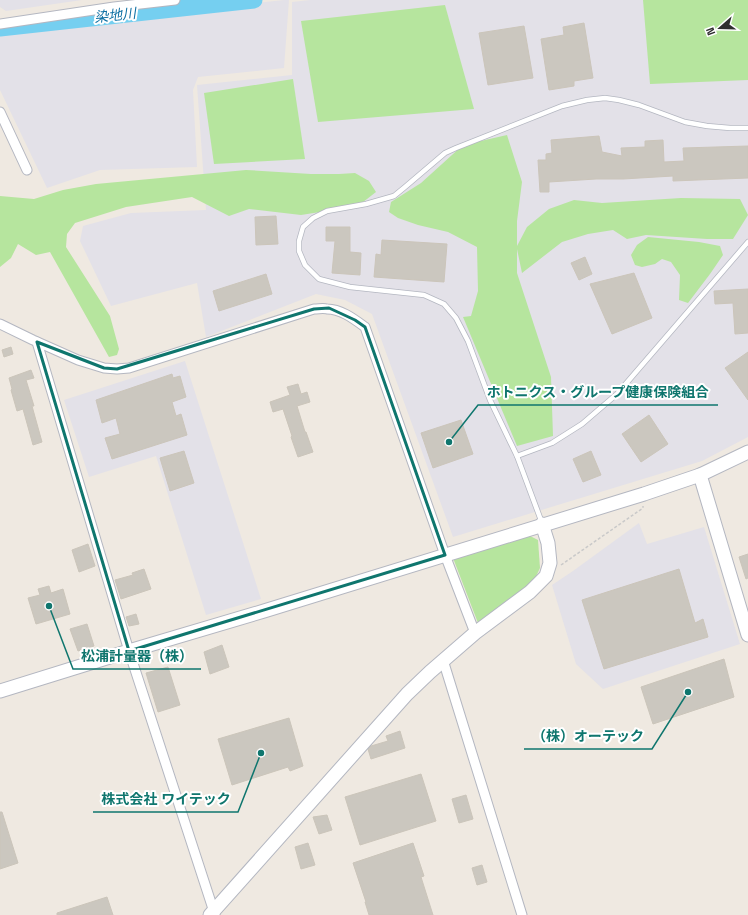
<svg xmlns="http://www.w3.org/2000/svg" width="748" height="915" font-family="'Space Grotesk','Noto Sans JP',sans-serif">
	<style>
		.industrial { fill: #e3e1e8 }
		.green { fill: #b6e59e }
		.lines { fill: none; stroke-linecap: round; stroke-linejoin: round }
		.river { stroke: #75cff0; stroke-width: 17 }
		.building { fill: #cbc7bf; stroke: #cbc5ba }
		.lane-casing { stroke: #b4b7c1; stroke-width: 6 }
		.street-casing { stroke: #b4b7c1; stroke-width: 11 }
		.secondary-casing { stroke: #b4b7c1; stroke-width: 15 }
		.path { stroke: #c9c9c9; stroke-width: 1.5; stroke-dasharray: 3 2; stroke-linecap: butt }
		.lane { stroke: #fff; stroke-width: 4.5 }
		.street { stroke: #fff; stroke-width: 9 }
		.secondary { stroke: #fff; stroke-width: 13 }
		.marked { fill: none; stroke: #0f766e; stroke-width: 3; stroke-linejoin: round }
		.labels { text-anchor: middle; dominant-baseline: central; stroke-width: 4; stroke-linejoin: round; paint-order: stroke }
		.water-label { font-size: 14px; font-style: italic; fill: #0d6fa3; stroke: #fff }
		.leader { fill: none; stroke: #0f766e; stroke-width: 1.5 }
		.callout-dot { fill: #0f766e; stroke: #fff; stroke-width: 1.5 }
		.callout-label { font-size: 14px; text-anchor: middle; font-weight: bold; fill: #0f766e; stroke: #fff; stroke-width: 4; stroke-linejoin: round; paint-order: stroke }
	</style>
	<rect width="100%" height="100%" fill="#efe9e1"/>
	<g class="industrial">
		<polygon points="0,0 82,0 6,11 0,7"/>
		<polygon points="284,0 289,0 284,68 198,77 193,90 197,167 100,170 47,188 0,90 0,31"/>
		<polygon points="310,0 748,0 748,437 702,461 453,537 372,314 345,300 316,294 206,337 197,283 111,306 80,241 83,226 131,213 206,210 197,85 292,75 292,2"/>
		<polygon points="185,361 261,599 206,615 156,456 89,477 64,400"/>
		<polygon points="639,523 647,544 704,527 740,644 603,689 576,664 552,585 573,571"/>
	</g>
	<g class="green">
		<polygon points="643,0 748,0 748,80 650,84"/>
		<polygon points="445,5 474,109 318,122 301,21"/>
		<polygon points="293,79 305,159 214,164 204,93"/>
		<polygon points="507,135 522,182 517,221 517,246 527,227 549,209 574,200 602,203 681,198 740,199 748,215 733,239 707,239 646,235 627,239 613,230 588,234 562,242 522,273 517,249 517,273 551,377 553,436 517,446 463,317 471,316 478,291 477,247 448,232 418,225 398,218 389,212 391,202 421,183 463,145"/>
		<polygon points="246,170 311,174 339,174 355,173 369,181 376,192 358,206 301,215 249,209 229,216 192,197 126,207 75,223 67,234 66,247 110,316 119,349 117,355 109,357 50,252 36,255 18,244 11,258 0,267 0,196 34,199 63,190 96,184"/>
		<polygon points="648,237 699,242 720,246 723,255 710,274 688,303 679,300 680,275 671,262 662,259 655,264 642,267 635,265 631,255 637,245"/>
		<polygon points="526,534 538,540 540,568 532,585 478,623 453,558"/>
	</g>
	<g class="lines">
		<polyline class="river" points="0,28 254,0"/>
	</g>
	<g class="building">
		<polygon points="584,23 593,78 574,81 574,86 549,90 541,39 564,35 563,27"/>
		<polygon points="524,26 533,78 488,85 479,33"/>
		<polygon points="599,136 602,152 622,156 621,148 645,147 645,141 663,140 664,162 684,161 683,148 748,146 748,178 673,181 673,176 623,179 596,179 549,182 549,192 540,192 538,160 546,160 546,154 552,153 551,140"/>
		<polygon points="276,216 278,244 256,245 255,217"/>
		<polygon points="326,227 350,227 350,252 361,253 360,275 332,273 335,241 326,241"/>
		<polygon points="382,240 447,244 444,282 374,277 376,254 381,255"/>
		<polygon points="585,257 592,274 579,280 571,263"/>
		<polygon points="634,273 652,318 612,334 590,284"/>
		<polygon points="266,274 272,294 219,311 213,291"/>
		<polygon points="748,289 748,333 735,334 733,303 715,304 714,291"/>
		<polygon points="11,347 13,354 4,357 2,350"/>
		<polygon points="748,352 748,400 725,368"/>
		<polygon points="31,370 34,378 26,380 34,406 32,406 42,442 33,445 23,409 17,411 11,390 12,389 9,378"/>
		<polygon points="172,374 173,378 180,376 186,397 172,402 176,416 181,414 187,435 112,459 105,438 120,434 116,418 102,423 96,400"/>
		<polygon points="298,384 301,394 307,392 310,402 297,406 305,432 306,432 313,452 298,457 291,437 292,436 283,409 273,412 270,402 290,395 287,387"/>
		<polygon points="649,415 668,444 641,462 622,434"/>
		<polygon points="461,420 473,454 433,468 421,433"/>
		<polygon points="184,451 194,483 170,491 160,458"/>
		<polygon points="591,451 601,475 583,482 573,459"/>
		<polygon points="88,544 95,566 79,572 72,550"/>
		<polygon points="748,554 748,578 746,579 739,557"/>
		<polygon points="144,569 151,589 121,599 115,580 133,575 132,573"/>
		<polygon points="679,569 695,623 703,619 708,637 604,669 582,600"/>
		<polygon points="49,586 51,593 63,589 70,614 36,624 28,598 40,595 38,589"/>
		<polygon points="136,614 139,624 129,626 126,617"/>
		<polygon points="87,624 94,646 78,651 70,629"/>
		<polygon points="222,645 229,667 210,674 204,652"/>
		<polygon points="724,659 734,697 653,724 641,687"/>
		<polygon points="168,667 180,705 158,712 146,673"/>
		<polygon points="289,718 303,766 290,771 288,767 232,785 218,739"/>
		<polygon points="400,731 405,748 371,759 368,749 371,746 388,741 386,736"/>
		<polygon points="421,774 436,821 360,845 345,797"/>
		<polygon points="466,795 473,819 459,823 452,799"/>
		<polygon points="0,812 2,812 18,863 0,869"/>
		<polygon points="327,815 332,830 319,834 313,817"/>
		<polygon points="308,843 315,865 301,869 295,847"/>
		<polygon points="413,843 424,876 421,877 433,915 369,915 365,902 366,902 353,863"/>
		<polygon points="482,865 487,882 477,885 472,868"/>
		<polygon points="107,897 113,915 57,915 57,913"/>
	</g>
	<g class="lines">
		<g class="lane-casing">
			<g id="lane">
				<polyline points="517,456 552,443 582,424 617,394 748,242"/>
				<polyline points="542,523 517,456 490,400 468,341 456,318 444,304 424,295 350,287 319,279 305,265 299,251 299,241 303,227 313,218 327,211 366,204 394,196 405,187 445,153 456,148 562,106 587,100 605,98 619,100 639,105 685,122 707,126 730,128 748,128"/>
			</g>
		</g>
		<g class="street-casing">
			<g id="street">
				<polyline points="0,24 114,7 175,0"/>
				<polyline points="0,112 27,170"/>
				<path d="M0,324L33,340L78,360L104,368L117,369L129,368L314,309C319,309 323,308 327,309C341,309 354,319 365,327L445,555L475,633"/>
				<polyline points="37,342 129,651 215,915"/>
				<polyline points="443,660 522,915"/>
			</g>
		</g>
		<g class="secondary-casing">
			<g id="secondary">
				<polyline points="700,475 748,635"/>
				<polyline points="0,691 129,651 264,611 644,494 700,475 748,452"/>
				<polyline points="210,915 407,694 430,672 475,633 530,592 546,576 550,563 548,543 542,524"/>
			</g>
		</g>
		<polyline class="path" points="561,565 643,508 643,506"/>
		<use href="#lane" class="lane"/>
		<use href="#street" class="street"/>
		<use href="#secondary" class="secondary"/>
	</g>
	<path class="marked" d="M329,308L355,320L365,327L445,555L129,651L37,342L104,368L117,369L314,309Z"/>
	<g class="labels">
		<g class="water-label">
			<text transform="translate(115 15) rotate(-6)">染地川</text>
		</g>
	</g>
	<path class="leader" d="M449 442L478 405H718M49 606L73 669H201M688 692L652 749H524M261 753L238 812H93"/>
	<g class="callout-dot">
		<circle cx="449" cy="442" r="4"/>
		<circle cx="49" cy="606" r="4"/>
		<circle cx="688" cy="692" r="4"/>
		<circle cx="261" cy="753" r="4"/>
	</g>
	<g class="callout-label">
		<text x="598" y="397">ホトニクス・グループ健康保険組合</text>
		<text x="137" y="661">松浦計量器（株）</text>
		<text x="588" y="741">（株）オーテック</text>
		<text x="166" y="804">株式会社 ワイテック</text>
	</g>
	<g transform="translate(720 28) rotate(250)" stroke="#ffffff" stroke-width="3" paint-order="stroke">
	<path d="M0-3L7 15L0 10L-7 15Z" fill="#2e2e2e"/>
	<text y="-6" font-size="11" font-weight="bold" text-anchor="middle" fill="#2e2e2e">N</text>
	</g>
</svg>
